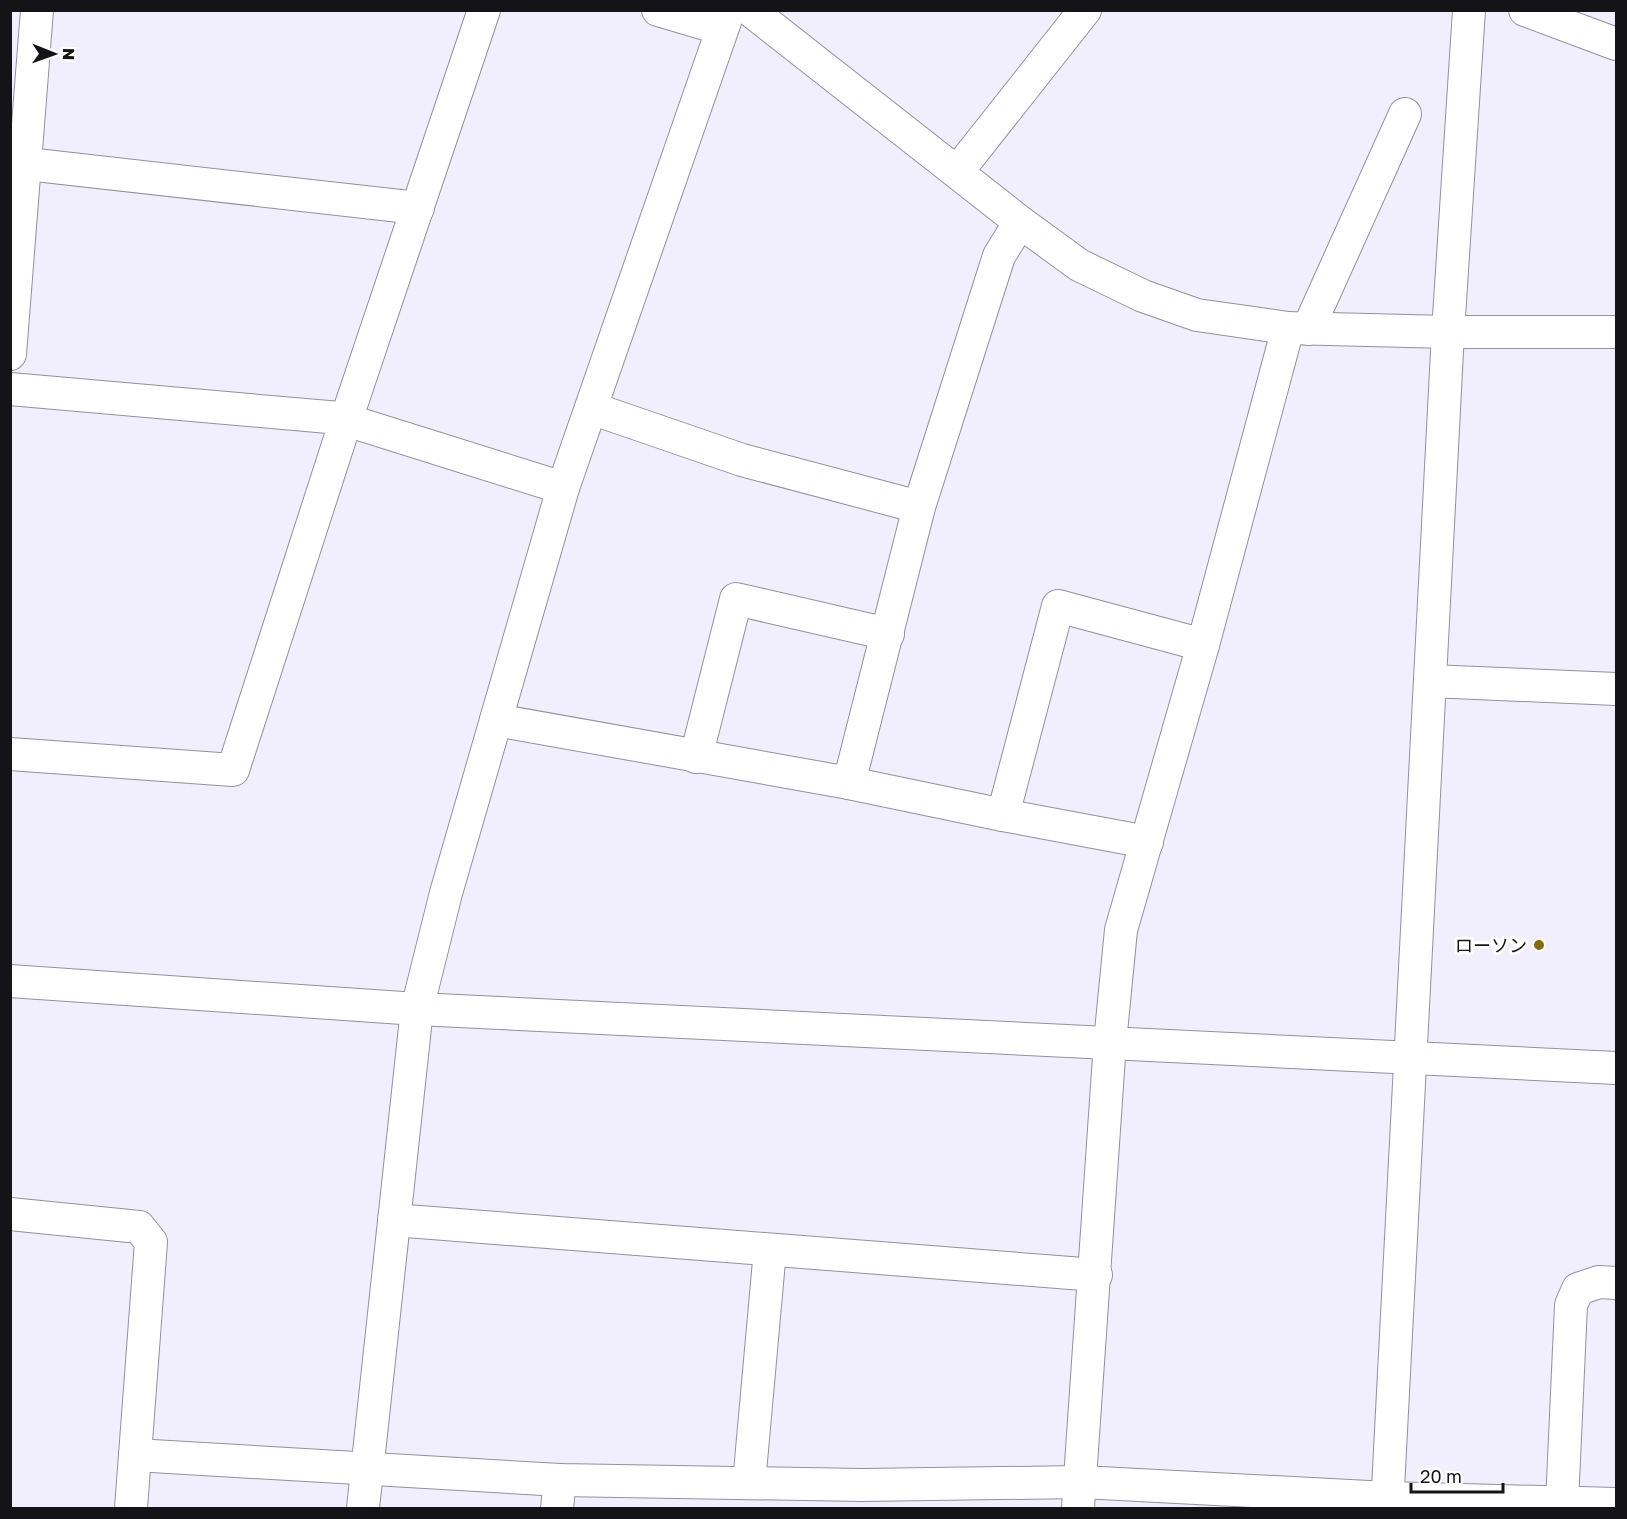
<svg xmlns="http://www.w3.org/2000/svg" width="1627" height="1519" font-family="'Golos Text','Noto Sans JP',sans-serif">
	<style>
		.lines { fill: none; stroke-linecap: round; stroke-linejoin: round }
		.minor-casing { stroke: #93909d; stroke-width: 34 }
		.minor { stroke: #fff; stroke-width: 32 }
		.poi-dot { fill: #806d08; stroke: #fff; stroke-width: 2 }
		.labels { text-anchor: middle; dominant-baseline: central; stroke-width: 6; stroke-linejoin: round; paint-order: stroke }
		.poi-label { font-size: 18px; fill: #141318; stroke: #fff; text-anchor: end }
	</style>
	<rect width="100%" height="100%" fill="#f1effd"/>
	<g class="lines">
		<g class="minor-casing">
			<g id="minor">
				<polyline points="658,10 722,29"/>
				<polyline points="750,10 1020,222 1079,265 1143,296 1197,315 1288,328 1448,332 1616,332"/>
				<polyline points="1525,10 1616,44"/>
				<polyline points="27,164 418,208"/>
				<polyline points="957,172 1085,10"/>
				<polyline points="1308,329 1405,114"/>
				<polyline points="10,354 37,10"/>
				<polyline points="10,389 340,418 563,488"/>
				<polyline points="591,408 742,460 919,507"/>
				<polyline points="1430,681 1616,689"/>
				<polyline points="496,720 849,783 1003,815 1147,842"/>
				<polyline points="10,754 233,770 346,420 484,10"/>
				<polyline points="696,757 736,599 888,634"/>
				<polyline points="849,783 919,507 999,256 1020,222"/>
				<polyline points="1003,815 1058,606 1203,645"/>
				<polyline points="10,981 417,1009 1616,1068"/>
				<polyline points="10,1214 139,1227 151,1242 131,1508"/>
				<polyline points="394,1220 1096,1275"/>
				<polyline points="135,1455 560,1480 862,1485 1081,1482 1387,1498 1616,1504"/>
				<polyline points="749,1483 770,1250"/>
				<polyline points="1562,1503 1571,1305 1578,1289 1599,1282 1616,1283"/>
				<polyline points="363,1508 417,1009 446,893 563,488 729,10"/>
				<polyline points="557,1508 560,1480"/>
				<polyline points="1078,1508 1110,1042 1121,930 1203,645 1288,328"/>
				<polyline points="1387,1508 1448,332 1469,10"/>
			</g>
		</g>
		<use href="#minor" class="minor"/>
	</g>
	<circle class="poi-dot" cx="1539" cy="945" r="6"/>
	<g class="labels">
		<g class="poi-label">
			<text x="1527" y="945">ローソン</text>
		</g>
	</g>
	<rect width="1627" height="1519" fill="none" stroke="#141318" stroke-width="24"/>
	<g transform="translate(54 54) rotate(91)" stroke="#ffffff" stroke-width="4.5" paint-order="stroke">
	<path d="M0-4.5L10 22L0 15L-10 22Z" fill="#141318"/>
	<text y="-9" font-size="16" font-weight="bold" text-anchor="middle" fill="#141318">N</text>
	</g>
	<path d="M1411 1483v9h92v-9" fill="none" stroke="#141318" stroke-width="3"/>
	<text x="1420" y="1483" font-size="18" fill="#141318" stroke="#ffffff" stroke-width="4.5" paint-order="stroke">20 m</text>
</svg>
